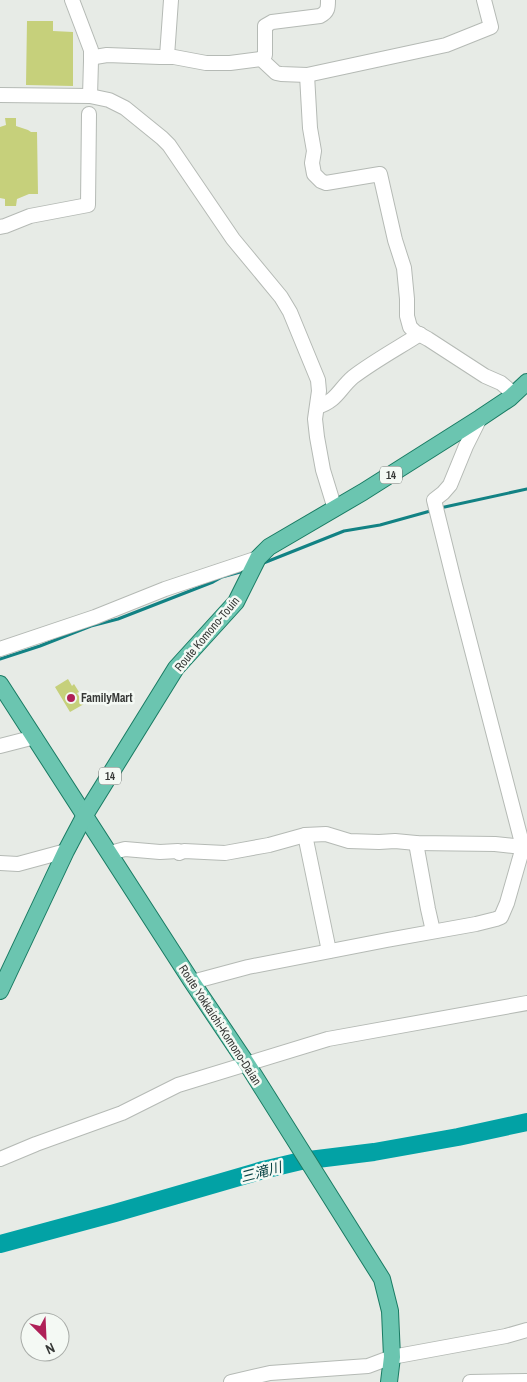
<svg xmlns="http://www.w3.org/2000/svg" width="527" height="1382" font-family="'Archivo Narrow','Noto Sans JP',sans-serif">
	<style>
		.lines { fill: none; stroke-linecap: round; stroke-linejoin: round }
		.stream { stroke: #128284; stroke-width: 3 }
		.river { stroke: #02a2a5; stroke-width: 18 }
		.building { fill: #c6d07b }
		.minor-casing { stroke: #b5bab5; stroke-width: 16 }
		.major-casing { stroke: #197b63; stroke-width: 18 }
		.minor { stroke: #fff; stroke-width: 14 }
		.major { stroke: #6bc5b0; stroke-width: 16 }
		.poi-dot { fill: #af2057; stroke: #f4f9f4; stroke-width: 2 }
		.labels { text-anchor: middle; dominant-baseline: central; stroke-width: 5; stroke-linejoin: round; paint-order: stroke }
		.shield { fill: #f4f9f4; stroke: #707370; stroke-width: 1 }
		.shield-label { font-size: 11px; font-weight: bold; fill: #373937 }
		.street-label { font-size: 12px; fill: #373937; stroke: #f4f9f4 }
		.poi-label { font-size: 12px; font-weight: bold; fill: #373937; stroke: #f4f9f4; text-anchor: start }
		.water-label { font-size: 14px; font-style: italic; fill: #094445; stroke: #f4f9f4 }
	</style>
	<rect width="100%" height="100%" fill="#e7ebe6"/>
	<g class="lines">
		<g class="stream">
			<polyline points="440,508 527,489"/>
			<polyline points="261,564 344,531 380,525 434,510"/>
			<polyline points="0,659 40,646 91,626 118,619 213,582 222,577 244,571"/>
		</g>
		<polyline class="river" points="0,1244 115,1213 263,1170 301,1161 374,1152 458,1137 527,1122"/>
	</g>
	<g class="building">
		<polygon points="27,21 53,21 53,31 73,32 73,86 26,85"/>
		<polygon points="5,118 16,118 16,126 28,130 31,132 37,132 38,194 29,194 17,199 16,206 5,206 5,199 0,198 0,127 6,125"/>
		<polygon points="68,679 72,686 74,684 79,692 77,693 84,704 70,712 55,687"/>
	</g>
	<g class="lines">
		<g class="minor-casing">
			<g id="minor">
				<polyline points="72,0 91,50 91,61"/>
				<polyline points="167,56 171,0"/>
				<path d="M261,59L265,55V26L272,22L320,16C328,12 328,8 328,0"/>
				<polyline points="307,75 310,128 314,151 312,163 314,174 321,181 326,183 380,174 395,240 404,268 407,299 407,316 410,327 415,332 428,339 485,376 501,383 514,394"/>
				<polyline points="0,95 90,96 109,100 125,108 162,138 169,145 233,239 281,297 290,312 318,380 319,391 315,419 317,437 323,470 335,509"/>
				<polyline points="90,96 91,61 95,57 107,55 160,57 174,57 206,63 230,63 261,59 276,73 281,74 307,75 446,45 491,27 484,0"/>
				<polyline points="0,227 5,226 30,216 88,205 89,114"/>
				<path d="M317,407C337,401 339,389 353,377C374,361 398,348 420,334"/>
				<polyline points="0,649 95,617 165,589 258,558"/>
				<polyline points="0,746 35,737"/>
				<polyline points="305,835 329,951"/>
				<polyline points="416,843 428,909 433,931"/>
				<polyline points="110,853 125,849 160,852 178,851 179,853 184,851 225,853 269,845 305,835 326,834 349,841 379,842 395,841 416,843 495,844 523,847"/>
				<polyline points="0,863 18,864 66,851"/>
				<polyline points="192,982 248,967 387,940 476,924 496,919 501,917 507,903 523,847 455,585 434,500 443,493 450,485 466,446 480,418"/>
				<polyline points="0,1159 36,1144 122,1113 178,1085 328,1039 527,1003"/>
				<polyline points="231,1382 270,1373 368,1366 392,1357 506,1336 527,1330"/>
				<polyline points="470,1382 527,1381"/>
			</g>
		</g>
		<g class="major-casing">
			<g id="major">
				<polyline points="0,684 192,982 247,1064 382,1279 390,1311 392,1357 389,1382"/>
				<polyline points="0,991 66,851 85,815 176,668 236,602 258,558 269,547 363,492 480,418 510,398 527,382"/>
			</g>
		</g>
		<use href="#minor" class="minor"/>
		<use href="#major" class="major"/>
	</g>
	<circle class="poi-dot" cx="71" cy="698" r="5"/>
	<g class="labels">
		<g class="shield">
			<rect x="380" y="466.5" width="22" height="17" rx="4"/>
			<rect x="99" y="767.5" width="22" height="17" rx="4"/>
		</g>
		<g class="shield-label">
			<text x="391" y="475">14</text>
			<text x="110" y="776">14</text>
		</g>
		<g class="street-label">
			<text transform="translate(207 634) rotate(-50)">Route Komono-Touin</text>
			<text transform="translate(220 1025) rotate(57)">Route Yokkaichi-Komono-Daian</text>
		</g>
		<g class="poi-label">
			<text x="81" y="698">FamilyMart</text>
		</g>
		<g class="water-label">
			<text transform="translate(261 1172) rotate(-15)">三滝川</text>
		</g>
	</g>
	<g transform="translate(45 1337) rotate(156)"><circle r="24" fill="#f4f9f4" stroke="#a8aca8"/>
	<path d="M0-4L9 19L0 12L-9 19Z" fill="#af2057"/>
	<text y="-8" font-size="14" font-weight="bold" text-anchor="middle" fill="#373937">N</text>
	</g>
</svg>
